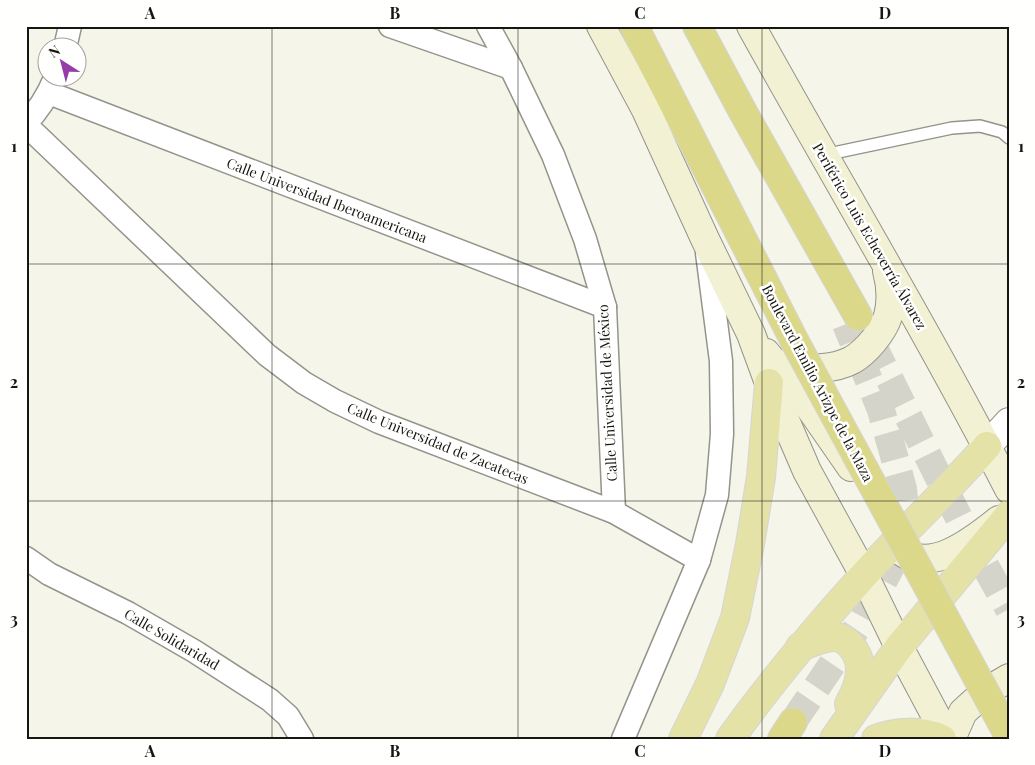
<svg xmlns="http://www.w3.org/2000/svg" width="1035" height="765" font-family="'Playfair Display',serif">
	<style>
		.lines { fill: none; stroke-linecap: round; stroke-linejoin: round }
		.trunk-tunnel { stroke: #d4d4ca; stroke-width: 28; stroke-dasharray: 28 14; stroke-linecap: butt }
		.service-casing { stroke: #94948b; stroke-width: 14 }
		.minor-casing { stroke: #94948b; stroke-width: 25 }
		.tertiary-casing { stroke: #94948b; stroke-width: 30 }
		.secondary-casing { stroke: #94948b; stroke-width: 30 }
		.primary-casing { stroke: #d5d5d5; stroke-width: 30 }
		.trunk-casing { stroke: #d5d5d5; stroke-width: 30 }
		.service { stroke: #fff; stroke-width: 11 }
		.minor { stroke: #fff; stroke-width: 22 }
		.tertiary { stroke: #fff; stroke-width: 28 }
		.secondary { stroke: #f2f1d3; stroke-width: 28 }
		.primary { stroke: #e5e2a7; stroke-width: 28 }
		.trunk { stroke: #dcd88a; stroke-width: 28 }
		.trunk-bridge-casing { stroke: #d5d5d5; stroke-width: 30; stroke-linecap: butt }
		.trunk-bridge { stroke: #dcd88a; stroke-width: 28 }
		.grid { fill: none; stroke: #171613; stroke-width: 1; stroke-opacity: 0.55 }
		.labels { text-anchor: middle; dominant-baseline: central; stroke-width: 5; stroke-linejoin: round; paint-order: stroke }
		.street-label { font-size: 14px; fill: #171613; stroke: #fffffe }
		.neatline { fill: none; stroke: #171613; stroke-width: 2 }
		.grid-label { font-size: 16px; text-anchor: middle; font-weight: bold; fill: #171613 }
	</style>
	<rect width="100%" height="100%" fill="#f5f5ea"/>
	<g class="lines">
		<g class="trunk-tunnel">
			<polyline points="871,342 961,522 1009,609"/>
			<polyline points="793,722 863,619 892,565 903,530 905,509 903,489 893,452 881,410 846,324"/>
		</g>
		<g class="service-casing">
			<polyline id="service" points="824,155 952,128 980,126 1002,132 1009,138"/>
		</g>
		<g class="minor-casing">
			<g id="minor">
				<polyline points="390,26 511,68"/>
				<polyline points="488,26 511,68 553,155 585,239 605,307 614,512"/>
				<polyline points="65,48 70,26"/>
				<polyline points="49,93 605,307"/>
				<path d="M26,123C40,109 48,95 55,78"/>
				<polyline points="26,125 267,355 304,383 335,401 379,422 614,512 699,560"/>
				<polyline points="26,558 49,574 128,613 194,651 270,700 288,716 302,739"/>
				<polyline points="623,739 699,560 717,495 722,434 721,361 707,253"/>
			</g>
		</g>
		<g class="tertiary-casing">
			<polyline id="tertiary" points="987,446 1009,422"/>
		</g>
		<g class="secondary-casing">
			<g id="secondary">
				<polyline points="601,26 646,110 705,239 751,334 769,383 807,471 864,575 899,647 948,739"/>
				<path d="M751,26C837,181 928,332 1009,489"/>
				<polyline points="766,353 810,408 851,467"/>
				<path d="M789,362C804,372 835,369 852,360C866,352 883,332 888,316C892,301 891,286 887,271"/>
				<path d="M896,546C925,579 973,541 999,520"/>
				<polyline points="951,739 963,712 985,692 1009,678"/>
			</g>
		</g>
		<g class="primary-casing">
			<g id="primary">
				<path d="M800,647C811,643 823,637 834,637C841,637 847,641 851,646C867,664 859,686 849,704"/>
				<polyline points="683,739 710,684 735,618 750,544 761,477 769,383"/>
				<path d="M730,739C771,682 816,628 863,576C903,532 947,491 987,446"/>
				<polyline points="834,739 899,647 1009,515"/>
				<path d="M876,739C896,731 922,730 942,739"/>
			</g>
		</g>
		<g class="trunk-casing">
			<g id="trunk">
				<polyline points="634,26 795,342"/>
				<polyline points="697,26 743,112 858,316"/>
				<polyline points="782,739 793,722"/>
			</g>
		</g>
		<use href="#service" class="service"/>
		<use href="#minor" class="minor"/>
		<use href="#tertiary" class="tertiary"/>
		<use href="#secondary" class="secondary"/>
		<use href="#primary" class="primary"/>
		<use href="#trunk" class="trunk"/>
		<g class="trunk-bridge-casing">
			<polyline id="trunk-bridge" points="795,342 1009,736"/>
		</g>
		<use href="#trunk-bridge" class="trunk-bridge"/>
	</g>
	<path class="grid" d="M272,26V739M518,26V739M762,26V739M26,264H1009M26,501H1009"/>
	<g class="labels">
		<g class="street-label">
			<text transform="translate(327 200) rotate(21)">Calle Universidad Iberoamericana</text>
			<text transform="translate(870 236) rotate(60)">Periférico Luis Echeverría Álvarez</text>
			<text transform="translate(818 383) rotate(62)">Boulevard Emilio Arizpe de la Maza</text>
			<text transform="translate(607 393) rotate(-93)">Calle Universidad de México</text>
			<text transform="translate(438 443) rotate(22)">Calle Universidad de Zacatecas</text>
			<text transform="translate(172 639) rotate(30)">Calle Solidaridad</text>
		</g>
	</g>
	<rect width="1035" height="765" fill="none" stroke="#fffffe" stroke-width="55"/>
	<g transform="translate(62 62) rotate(324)"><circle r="24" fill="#fffffe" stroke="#a2a2a0"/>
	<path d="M0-4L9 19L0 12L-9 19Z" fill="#963ca8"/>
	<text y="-8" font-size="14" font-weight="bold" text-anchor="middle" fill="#171613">N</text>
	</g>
	<rect x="28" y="28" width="980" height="710" class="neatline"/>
	<g class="grid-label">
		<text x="150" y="19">A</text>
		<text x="395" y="19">B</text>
		<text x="640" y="19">C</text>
		<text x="885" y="19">D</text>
		<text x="14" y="152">1</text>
		<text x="1021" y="152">1</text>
		<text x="14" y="388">2</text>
		<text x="1021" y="388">2</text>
		<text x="14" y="625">3</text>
		<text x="1021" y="625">3</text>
		<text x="150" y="757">A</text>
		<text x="395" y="757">B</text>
		<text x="640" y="757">C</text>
		<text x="885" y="757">D</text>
	</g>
</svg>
